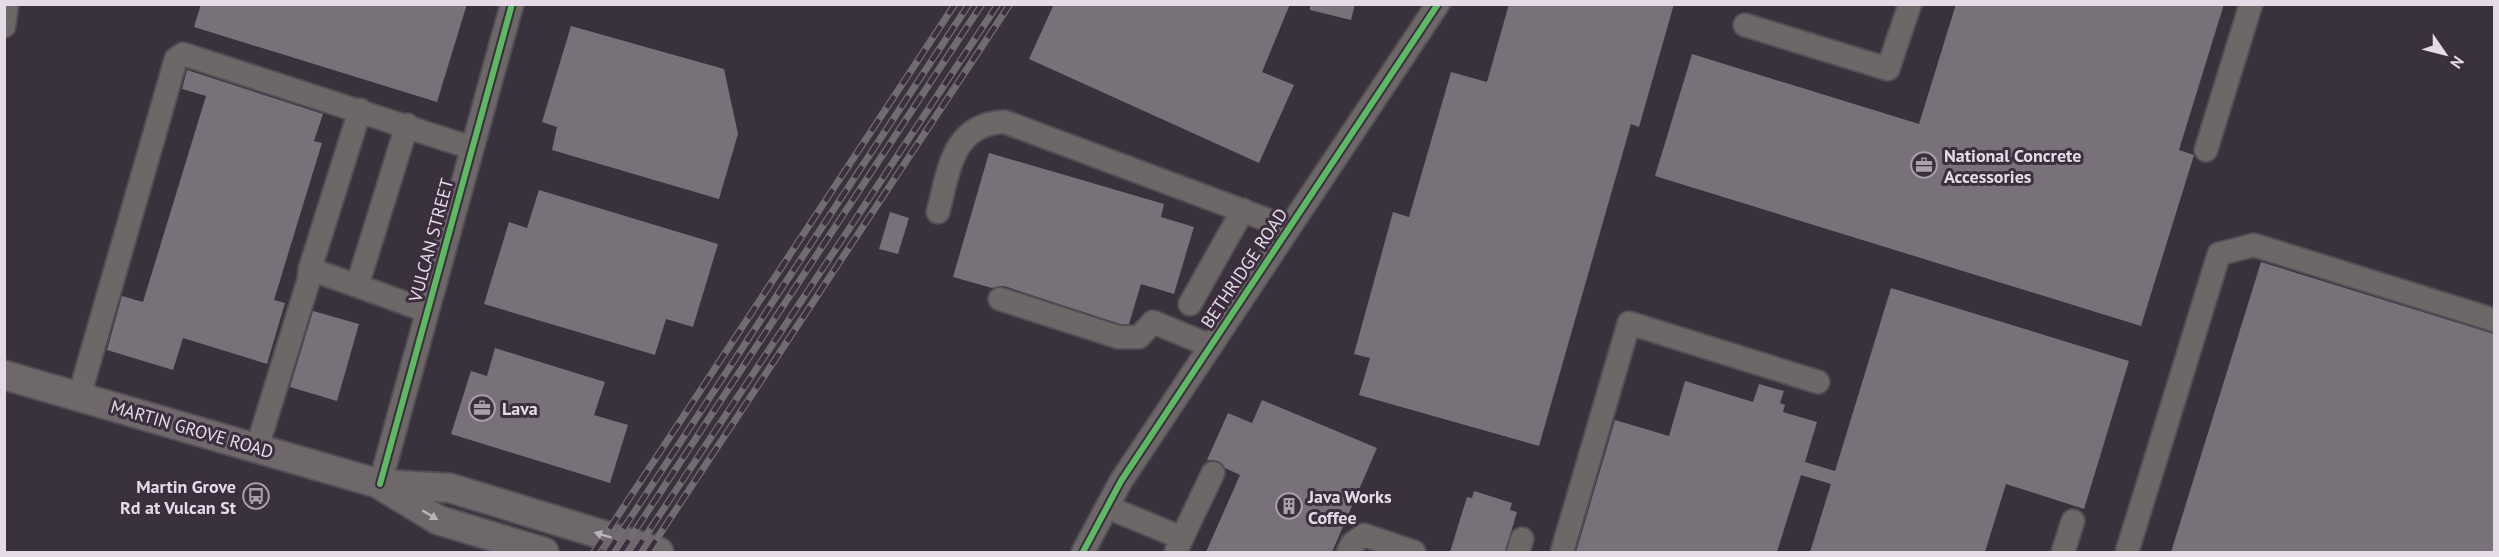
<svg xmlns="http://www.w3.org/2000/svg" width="2499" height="557" font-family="'PT Sans',sans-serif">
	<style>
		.building { fill: #787179 }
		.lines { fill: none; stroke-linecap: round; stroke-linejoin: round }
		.minor-casing { stroke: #544d56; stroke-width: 26 }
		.major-casing { stroke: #544d56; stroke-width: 32 }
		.minor { stroke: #6d6868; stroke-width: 22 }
		.major { stroke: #6f686a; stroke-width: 28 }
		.rail-casing { stroke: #716c71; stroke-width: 7 }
		.rail { stroke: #3c2d3f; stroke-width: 4.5; stroke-dasharray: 14; stroke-linecap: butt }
		.cycleway-casing { stroke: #3c2d3f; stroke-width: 10 }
		.cycleway { stroke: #5cba63; stroke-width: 6 }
		.oneway { fill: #bbb3bb }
		.labels { text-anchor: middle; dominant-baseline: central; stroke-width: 6; stroke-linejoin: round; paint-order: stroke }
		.poi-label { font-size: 18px; font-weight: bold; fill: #e4dbe6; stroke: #3c2d3f; text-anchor: start }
		.street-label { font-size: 18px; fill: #e4dbe6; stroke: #3c2d3f }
	</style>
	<rect width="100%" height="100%" fill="#39313b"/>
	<g class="building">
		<polygon points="201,4 467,4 437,102 194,27"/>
		<polygon points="1054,4 1290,4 1262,72 1294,85 1259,163 1029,59"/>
		<polygon points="1310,4 1355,4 1351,20 1310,10"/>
		<polygon points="1509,4 1674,4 1639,127 1631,124 1539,446 1359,395 1370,358 1354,354 1393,212 1409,217 1451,72 1487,82"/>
		<polygon points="1956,4 2224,4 2179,150 2194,155 2141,326 1655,176 1692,54 1919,124"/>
		<polygon points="571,26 724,69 738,134 719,199 552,150 557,127 542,122"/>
		<polygon points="187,70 323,114 314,141 322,143 274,300 285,303 267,364 183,338 173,370 107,350 122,296 143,302 206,96 182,89"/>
		<polygon points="989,153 1164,204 1161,217 1194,227 1174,294 1141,284 1129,324 1120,324 1004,286 992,288 953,277"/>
		<polygon points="539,190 718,244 693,327 666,319 655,355 484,304 509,222 527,228"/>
		<polygon points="890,212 909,218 898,254 879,249"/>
		<polygon points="2261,262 2494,334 2494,552 2171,552"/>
		<polygon points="1891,288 2129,361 2084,509 2006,484 1985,552 1810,552 1831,484 1801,475 1777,552 1576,552 1615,420 1669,436 1685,381 1753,402 1759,384 1784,391 1780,403 1785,405 1783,412 1817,422 1805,462 1835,471"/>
		<polygon points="313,311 359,324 337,401 290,387"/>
		<polygon points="495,348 605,382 594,415 628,425 610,483 451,434 471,371 487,376"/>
		<polygon points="1262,400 1377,448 1332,552 1206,552 1240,475 1225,468 1218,461 1207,460 1228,413 1252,423"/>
		<polygon points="1474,491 1512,503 1510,510 1517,512 1505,552 1450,552 1467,497 1472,498"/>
	</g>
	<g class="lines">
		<g class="minor-casing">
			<g id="minor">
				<polyline points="1745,25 1888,69 1910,4"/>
				<polyline points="4,26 7,4"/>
				<polyline points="2206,150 2251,4"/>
				<path d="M938,212C949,171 952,123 1005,122L1289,228"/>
				<polyline points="310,269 360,110"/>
				<polyline points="355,285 427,311"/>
				<polyline points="1000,299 1118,337 1139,337 1153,322 1211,346"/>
				<polyline points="1190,304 1243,210"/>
				<polyline points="79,397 176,59 183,54 472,148"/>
				<polyline points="257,448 309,279 310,269 355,285 359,280 407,125"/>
				<polyline points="380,484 512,4"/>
				<polyline points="1107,507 1182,538 1176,552"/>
				<polyline points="1182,538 1213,473"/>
				<polyline points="1083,552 1121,481 1438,4"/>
				<polyline points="1348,552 1352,544 1364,535 1414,552"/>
				<polyline points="1518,552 1522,539"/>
				<polyline points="1562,552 1629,323 1818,382"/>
				<polyline points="2063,552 2073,521"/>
				<polyline points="2127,552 2219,254 2254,245 2494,320"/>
			</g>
		</g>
		<g class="major-casing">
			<g id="major">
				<polyline points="4,375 380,484 450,488 659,552"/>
				<polyline points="382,486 438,520 544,552"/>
			</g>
		</g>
		<use href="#minor" class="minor"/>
		<use href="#major" class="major"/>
		<g class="rail-casing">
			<g id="rail">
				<polyline points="594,552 955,4"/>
				<polyline points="608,552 969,4"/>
				<polyline points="621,552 982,4"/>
				<polyline points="635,552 998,4"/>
				<polyline points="648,552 1010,4"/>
			</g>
		</g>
		<use href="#rail" class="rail"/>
		<g class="cycleway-casing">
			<g id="cycleway">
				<polyline points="380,484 512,4"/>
				<polyline points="1083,552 1121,481 1438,4"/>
			</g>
		</g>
		<use href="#cycleway" class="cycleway"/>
	</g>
	<defs><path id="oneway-solid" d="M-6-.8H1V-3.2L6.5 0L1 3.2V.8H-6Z" transform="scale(1.5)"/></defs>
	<g class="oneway">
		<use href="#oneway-solid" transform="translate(430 515) rotate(31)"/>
		<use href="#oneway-solid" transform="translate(603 535) rotate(-163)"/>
	</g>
	<defs>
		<g id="office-ring" transform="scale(1.35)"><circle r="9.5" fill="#3c2d3f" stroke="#a8a0aa" stroke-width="1.5"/><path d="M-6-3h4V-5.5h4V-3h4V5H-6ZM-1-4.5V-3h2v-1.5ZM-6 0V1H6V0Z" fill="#a8a0aa"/></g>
		<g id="bus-ring" transform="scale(1.35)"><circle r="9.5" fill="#3c2d3f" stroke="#a8a0aa" stroke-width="1.5"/><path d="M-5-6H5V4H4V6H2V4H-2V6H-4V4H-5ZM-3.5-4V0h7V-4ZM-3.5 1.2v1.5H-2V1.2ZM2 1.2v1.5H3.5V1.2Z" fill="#a8a0aa"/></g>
		<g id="building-ring" transform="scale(1.35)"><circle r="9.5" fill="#3c2d3f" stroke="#a8a0aa" stroke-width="1.5"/><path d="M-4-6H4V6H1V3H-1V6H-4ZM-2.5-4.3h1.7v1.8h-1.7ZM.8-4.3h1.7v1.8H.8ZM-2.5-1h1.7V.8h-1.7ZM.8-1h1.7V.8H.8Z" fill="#a8a0aa"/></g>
	</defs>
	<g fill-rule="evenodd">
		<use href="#office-ring" x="1924" y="165"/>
		<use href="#office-ring" x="482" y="408"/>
		<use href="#bus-ring" x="256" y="496"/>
		<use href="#building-ring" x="1289" y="506"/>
	</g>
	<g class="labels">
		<g class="poi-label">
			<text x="1944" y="155">National Concrete<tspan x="1944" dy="21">Accessories</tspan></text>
			<text x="502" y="408">Lava</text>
			<text x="236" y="486" text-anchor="end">Martin Grove<tspan x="236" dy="21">Rd at Vulcan St</tspan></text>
			<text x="1308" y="496">Java Works<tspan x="1308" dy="21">Coffee</tspan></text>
		</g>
		<g class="street-label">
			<text transform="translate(431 240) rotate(-75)">VULCAN STREET</text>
			<text transform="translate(1244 268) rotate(-56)">BETHRIDGE ROAD</text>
			<text transform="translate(192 429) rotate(16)">MARTIN GROVE ROAD</text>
		</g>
	</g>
	<rect width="2499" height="557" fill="none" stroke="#e4dbe6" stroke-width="12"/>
	<g transform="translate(2445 54) rotate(125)" stroke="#3c2d3f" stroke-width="4.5" paint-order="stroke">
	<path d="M0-4.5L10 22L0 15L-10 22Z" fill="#e4dbe6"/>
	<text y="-9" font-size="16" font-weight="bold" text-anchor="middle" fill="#e4dbe6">N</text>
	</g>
</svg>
